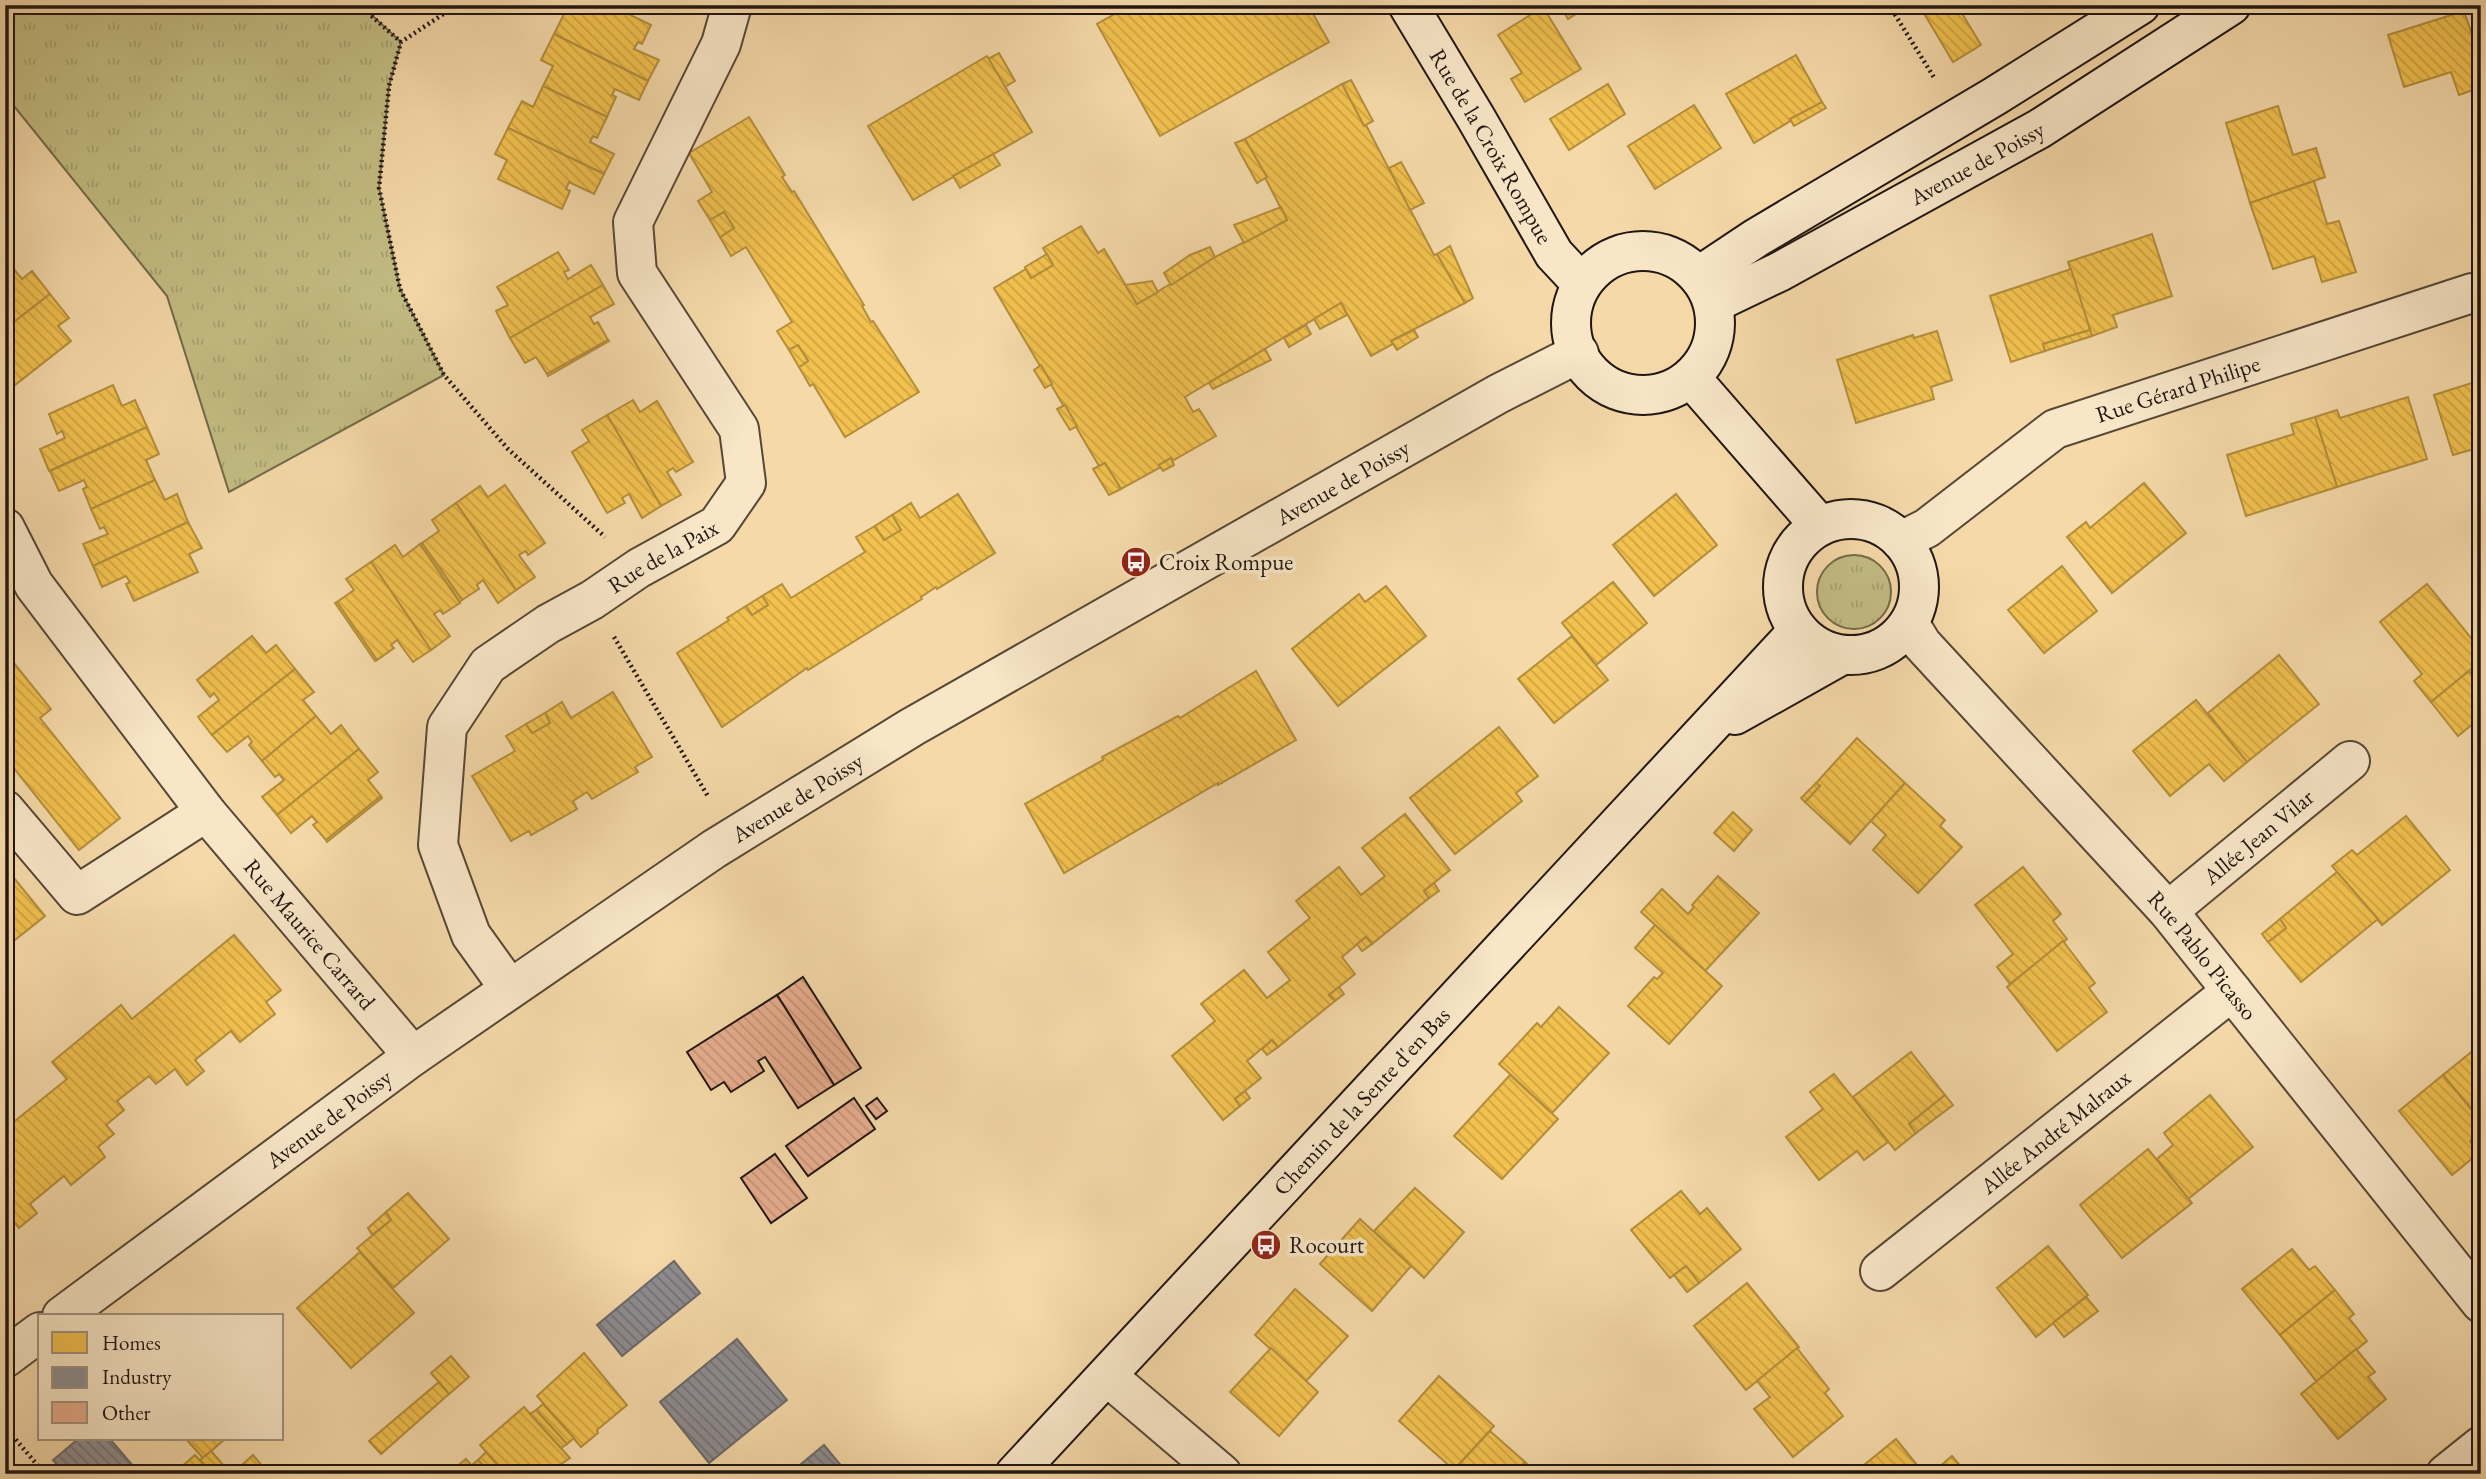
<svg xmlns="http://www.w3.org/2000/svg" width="2486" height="1479" font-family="'EB Garamond',serif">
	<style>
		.grass { fill: url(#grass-tufts); stroke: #726a4a; stroke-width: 2 }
		.homes { fill: url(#homes-back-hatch); stroke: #b38e3c; stroke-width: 2 }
		.industry { fill: url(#industry-back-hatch); stroke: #6d696b; stroke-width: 2 }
		.building { fill: url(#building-back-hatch); stroke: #211611; stroke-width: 2 }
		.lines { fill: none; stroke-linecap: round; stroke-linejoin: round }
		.street-casing { stroke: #564737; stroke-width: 42 }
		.secondary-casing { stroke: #211611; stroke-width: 42 }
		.path { stroke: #211611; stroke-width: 4.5; stroke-dasharray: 2 3.5; stroke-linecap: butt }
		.street { stroke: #f8e6c7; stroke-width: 38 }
		.secondary { stroke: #f8e6c7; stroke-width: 38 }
		.labels { text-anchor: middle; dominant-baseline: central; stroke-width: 7; stroke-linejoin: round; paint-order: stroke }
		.street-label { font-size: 23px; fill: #211611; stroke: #f8e6c7 }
		.poi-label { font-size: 23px; fill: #211611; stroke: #f8e6c7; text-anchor: start }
	</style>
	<defs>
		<pattern id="grass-tufts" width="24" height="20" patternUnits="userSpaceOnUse" patternTransform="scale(1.75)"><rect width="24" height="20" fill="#c3bd83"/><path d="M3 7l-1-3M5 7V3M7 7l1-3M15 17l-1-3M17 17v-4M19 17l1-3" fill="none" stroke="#a7a270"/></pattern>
		<pattern id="homes-back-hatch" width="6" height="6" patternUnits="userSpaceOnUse" patternTransform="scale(1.75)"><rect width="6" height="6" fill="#f2c14e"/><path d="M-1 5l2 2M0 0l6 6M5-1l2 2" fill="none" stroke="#cfa543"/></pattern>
		<pattern id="industry-back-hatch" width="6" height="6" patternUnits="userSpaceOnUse" patternTransform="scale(1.75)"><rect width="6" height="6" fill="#8d8d92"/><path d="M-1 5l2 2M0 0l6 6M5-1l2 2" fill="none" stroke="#737276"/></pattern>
		<pattern id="building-back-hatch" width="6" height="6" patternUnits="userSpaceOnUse" patternTransform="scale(1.75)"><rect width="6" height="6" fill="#e7ad8e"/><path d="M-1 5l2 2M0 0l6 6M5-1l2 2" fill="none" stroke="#c69479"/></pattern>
	</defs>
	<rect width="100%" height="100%" fill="#f5d9a9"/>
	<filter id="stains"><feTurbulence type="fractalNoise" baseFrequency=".00286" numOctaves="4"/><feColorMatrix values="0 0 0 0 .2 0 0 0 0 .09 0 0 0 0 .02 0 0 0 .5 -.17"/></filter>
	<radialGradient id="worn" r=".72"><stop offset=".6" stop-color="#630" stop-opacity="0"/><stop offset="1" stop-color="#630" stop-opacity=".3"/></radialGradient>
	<g class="grass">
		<polygon points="5,5 359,5 363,7 401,42 389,86 379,188 400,289 444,375 229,492 167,296 5,95"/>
		<circle cx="1854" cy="592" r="37"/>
	</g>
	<g class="homes">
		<polygon points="582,5 610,5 651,25 642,44 638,42 634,49 659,60 648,81 554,34 567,8 579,13"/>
		<polygon points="1131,5 1308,5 1329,42 1160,136 1097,24"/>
		<polygon points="1560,5 1590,5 1568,19"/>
		<polygon points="1919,5 1957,5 1981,45 1953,62"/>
		<polygon points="1543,7 1581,69 1525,102 1511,79 1522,73 1498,35"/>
		<polygon points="2464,11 2481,61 2481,87 2459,95 2451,72 2404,87 2388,35"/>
		<polygon points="554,34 648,81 639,100 615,89 612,95 616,97 607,117 543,86 553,66 541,60"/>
		<polygon points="999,53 1015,81 1005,87 988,59"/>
		<polygon points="1796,55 1822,102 1754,143 1726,94"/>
		<polygon points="987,56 1032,132 913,200 868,126"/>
		<polygon points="1351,80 1373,121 1364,126 1342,84"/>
		<polygon points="1342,84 1364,126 1366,125 1434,255 1437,254 1465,303 1391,341 1393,344 1371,356 1341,303 1185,397 1193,412 1199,409 1216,436 1172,461 1171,458 1159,465 1161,467 1121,489 1105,463 1099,466 994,288 1026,269 1031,278 1053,265 1043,248 1081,226 1098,253 1104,249 1137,304 1215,257 1287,220 1245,139"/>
		<polygon points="1608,84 1625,114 1569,150 1550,119"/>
		<polygon points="543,86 607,117 597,138 593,136 590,142 614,154 604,174 508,128 522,101 533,107"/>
		<polygon points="1822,102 1826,108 1794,126 1790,119"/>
		<polygon points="1694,105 1721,148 1655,189 1628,146"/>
		<polygon points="2278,106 2293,155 2316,148 2325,177 2250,203 2226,123"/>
		<polygon points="749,117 785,175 782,177 792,192 794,191 864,305 862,306 871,322 873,321 919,392 845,437 813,384 810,386 799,367 808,361 798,345 789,350 777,331 792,322 746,247 731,256 720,237 734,228 724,212 710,220 698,201 712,192 689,153"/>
		<polygon points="508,128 604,174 594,194 569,182 566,189 570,191 562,209 498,179 507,160 495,154"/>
		<polygon points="1245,139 1267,177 1257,183 1235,143"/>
		<polygon points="993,154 1000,165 960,188 953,176"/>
		<polygon points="1401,162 1424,203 1410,210 1389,168"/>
		<polygon points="2314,181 2327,224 2339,221 2356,272 2322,282 2314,256 2273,269 2250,203"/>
		<polygon points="1281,207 1287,220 1244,243 1234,225"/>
		<polygon points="724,212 734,228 720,237 710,220"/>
		<polygon points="2152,234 2172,296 2113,315 2117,327 2092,336 2068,262"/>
		<polygon points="1450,246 1473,298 1465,303 1437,254"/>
		<polygon points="1210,247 1215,257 1171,285 1164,273 1190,255"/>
		<polygon points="558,252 569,270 564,272 568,279 591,265 603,285 510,338 496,311 508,305 497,287"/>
		<polygon points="1047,254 1053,265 1031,278 1025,267"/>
		<polygon points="8,262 22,279 32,271 50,294 5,329 5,264"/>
		<polygon points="2071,269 2090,330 2043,344 2045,351 2011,362 1990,296"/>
		<polygon points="1152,281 1158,292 1137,304 1125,285"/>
		<polygon points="603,285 614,304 590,317 594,324 598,322 608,340 547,374 536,357 525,363 510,338"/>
		<polygon points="50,294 69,318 58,326 71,341 15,385 5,372 7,367 5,364 5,329"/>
		<polygon points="1341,303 1347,315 1320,329 1314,319"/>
		<polygon points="1306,325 1311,334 1289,347 1284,338"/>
		<polygon points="1414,330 1418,337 1397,350 1391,341"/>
		<polygon points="2090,330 2092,336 2045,351 2043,344"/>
		<polygon points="1937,331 1952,380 1931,387 1934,399 1856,423 1837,360 1913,335 1914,338"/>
		<polygon points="608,340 609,341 548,376 547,374"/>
		<polygon points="798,345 808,361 799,367 789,350"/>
		<polygon points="1265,349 1271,360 1213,389 1209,383"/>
		<polygon points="1041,365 1052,384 1045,388 1034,370"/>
		<polygon points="2481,380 2481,447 2453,455 2434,395"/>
		<polygon points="113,385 122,406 135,400 147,427 49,471 40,449 65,438 62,431 57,434 49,414"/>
		<polygon points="2408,397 2427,459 2337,487 2315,417 2337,410 2340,418"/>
		<polygon points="633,400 640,412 657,401 693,462 676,472 673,468 667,472 681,495 661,506 607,415"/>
		<polygon points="1065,405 1077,426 1070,430 1057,409"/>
		<polygon points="607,415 661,506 642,518 629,494 622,498 625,503 607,513 572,452 589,441 582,430"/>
		<polygon points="2315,417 2337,487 2246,516 2227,455 2294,434 2291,424"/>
		<polygon points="147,427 159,454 146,460 155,480 91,509 83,489 87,487 84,480 59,491 50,471"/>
		<polygon points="1171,458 1174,465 1163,471 1159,465"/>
		<polygon points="1105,463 1121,489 1109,495 1093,469"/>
		<polygon points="155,480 165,500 177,494 188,522 93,566 83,544 108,534 104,527 100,529 91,509"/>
		<polygon points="2144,483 2186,533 2112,593 2067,537 2086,522 2090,528"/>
		<polygon points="505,485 545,543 528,555 526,551 519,555 535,577 516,590 456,503 480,486 488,497"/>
		<polygon points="958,494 995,553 937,589 936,587 921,597 922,599 808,670 807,668 722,727 677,653 729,620 727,618 746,606 752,615 768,605 762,596 782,584 791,598 865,552 856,537 875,526 884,540 901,530 892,515 911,503 920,518"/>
		<polygon points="1676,494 1717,545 1654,596 1613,545"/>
		<polygon points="456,503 516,590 498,603 483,580 477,585 479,589 462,600 422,543 439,531 432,520"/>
		<polygon points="892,515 901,530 884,540 875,526"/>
		<polygon points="188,522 202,548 189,554 198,572 134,601 126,584 130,582 126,576 102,587 93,566"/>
		<polygon points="422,543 462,600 460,602 420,544"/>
		<polygon points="420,544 460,603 443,614 440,610 434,614 450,636 431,650 371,562 395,545 403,557"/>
		<polygon points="371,562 431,650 413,662 397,640 391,645 394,648 377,660 337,602 354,590 346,579"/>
		<polygon points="2062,566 2097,611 2044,653 2008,610"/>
		<polygon points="1613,582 1647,623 1596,665 1562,623"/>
		<polygon points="2427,584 2481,650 2481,661 2431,702 2414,681 2422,674 2380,622"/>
		<polygon points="1386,586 1426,636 1338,706 1292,649 1359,594 1365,602"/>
		<polygon points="762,596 768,605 752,615 746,606"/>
		<polygon points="337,602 377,660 375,661 335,603"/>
		<polygon points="252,636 266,653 276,645 295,669 212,735 198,717 219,700 214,693 210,697 197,680"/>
		<polygon points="1572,636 1608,680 1554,723 1518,679"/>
		<polygon points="5,652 51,709 40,718 120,818 79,850 5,757 5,745 10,741 5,736"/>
		<polygon points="2279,655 2319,704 2247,762 2208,713"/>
		<polygon points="295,669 314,692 303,700 316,716 262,761 249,745 252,742 248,736 227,752 212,735"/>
		<polygon points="1256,671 1296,740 1218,785 1218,783 1064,873 1025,804 1103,760 1102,757 1178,716 1180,718"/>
		<polygon points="2469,671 2481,686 2481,731 2474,723 2458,736 2431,702"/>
		<polygon points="613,692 652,757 635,767 638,772 592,799 587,792 573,801 577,809 531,835 529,831 511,841 472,776 515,751 506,736 526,724 532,733 550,723 545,713 562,702 571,718"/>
		<polygon points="2196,700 2247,762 2224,781 2209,764 2170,796 2133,751"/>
		<polygon points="545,713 550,723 532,733 526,724"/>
		<polygon points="316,716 331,734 341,725 359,749 277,815 262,797 284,780 279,774 275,777 262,761"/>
		<polygon points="1499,727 1538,776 1516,793 1522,801 1455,854 1410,798"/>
		<polygon points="1857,738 1905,783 1850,844 1805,802 1820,786 1816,783"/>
		<polygon points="359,749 378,772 368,780 381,796 326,840 313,825 317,822 312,816 291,833 277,815"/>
		<polygon points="1816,783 1820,786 1805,802 1801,798"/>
		<polygon points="1905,783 1945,820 1940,826 1962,847 1918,893 1873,850 1886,835 1871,821"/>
		<polygon points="381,796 382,798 327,842 326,840"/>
		<polygon points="1733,812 1752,830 1734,851 1714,833"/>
		<polygon points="1405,814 1450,870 1424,891 1429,898 1372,944 1366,937 1342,957 1355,974 1329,995 1335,1001 1278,1047 1272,1040 1247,1061 1261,1078 1235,1099 1240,1106 1223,1120 1172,1056 1215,1021 1201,1004 1244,970 1267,998 1290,980 1268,952 1310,918 1296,901 1339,867 1361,895 1385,876 1362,848"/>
		<polygon points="2406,816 2450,870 2382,925 2332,866 2352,850 2357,855"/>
		<polygon points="5,867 45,916 5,948"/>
		<polygon points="2023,867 2061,914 2053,921 2067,939 2010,984 1997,967 2013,954 1975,905"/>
		<polygon points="2337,872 2378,919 2301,982 2268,942 2286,928 2280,919"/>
		<polygon points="1718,876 1759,913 1705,971 1641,912 1662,889 1688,914 1694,907 1692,905"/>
		<polygon points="1434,883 1439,891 1429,898 1424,891"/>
		<polygon points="2280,919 2286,928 2268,942 2262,934"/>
		<polygon points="1655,925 1722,986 1669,1044 1628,1006 1654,977 1657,979 1663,973 1635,948"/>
		<polygon points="234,935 281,990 266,1002 275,1014 240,1042 231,1031 195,1060 204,1071 187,1085 175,1069 156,1084 149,1076 117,1101 124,1110 106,1125 114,1134 98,1147 105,1157 71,1185 64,1176 30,1204 37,1213 19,1228 5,1211 5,1129 67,1079 52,1062 121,1005 132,1019"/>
		<polygon points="1366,937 1372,944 1362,951 1357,944"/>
		<polygon points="2063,941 2095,983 2089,988 2107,1012 2057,1051 2007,987"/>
		<polygon points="1339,987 1344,994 1335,1001 1329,995"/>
		<polygon points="1559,1007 1609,1053 1552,1113 1499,1064 1537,1023 1541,1027"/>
		<polygon points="1272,1040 1278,1047 1267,1055 1262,1049"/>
		<polygon points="2481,1044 2481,1121 2443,1075"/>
		<polygon points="1911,1052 1945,1095 1909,1124 1916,1133 1895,1150 1853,1097"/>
		<polygon points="1834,1074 1888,1142 1864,1160 1857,1151 1819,1180 1786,1137 1823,1109 1810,1092"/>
		<polygon points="1510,1075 1558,1119 1502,1179 1454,1136"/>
		<polygon points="2443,1075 2481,1121 2481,1132 2470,1141 2479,1153 2452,1175 2399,1111"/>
		<polygon points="1245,1091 1250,1098 1240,1106 1235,1099"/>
		<polygon points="1945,1095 1953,1105 1916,1133 1909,1124"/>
		<polygon points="2210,1095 2253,1147 2188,1199 2157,1159 2173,1145 2164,1133"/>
		<polygon points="2148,1149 2192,1203 2122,1258 2080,1205"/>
		<polygon points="1415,1188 1464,1232 1424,1278 1374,1231"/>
		<polygon points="1681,1191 1700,1214 1707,1208 1741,1249 1699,1283 1686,1266 1670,1278 1631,1230"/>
		<polygon points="408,1193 449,1239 393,1288 357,1248 391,1220 386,1212"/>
		<polygon points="386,1212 391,1220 372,1235 368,1228"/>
		<polygon points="1360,1219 1411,1266 1372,1311 1320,1264"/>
		<polygon points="2048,1246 2088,1295 2036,1337 1997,1288"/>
		<polygon points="2292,1249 2309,1270 2315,1266 2335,1290 2280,1335 2242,1289"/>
		<polygon points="360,1252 414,1313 351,1368 297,1308"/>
		<polygon points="1686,1266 1699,1283 1687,1292 1674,1275"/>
		<polygon points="1747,1283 1799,1347 1746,1390 1694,1326"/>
		<polygon points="1295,1289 1348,1336 1306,1381 1255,1335"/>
		<polygon points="2335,1290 2354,1314 2349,1318 2367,1341 2317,1382 2280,1335"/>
		<polygon points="2086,1297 2098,1311 2064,1337 2053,1323"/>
		<polygon points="1271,1348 1318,1392 1279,1436 1230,1392"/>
		<polygon points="1797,1348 1829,1389 1825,1393 1843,1416 1793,1457 1754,1409 1770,1397 1757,1381"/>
		<polygon points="2356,1349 2375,1372 2368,1377 2386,1399 2338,1439 2301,1394"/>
		<polygon points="584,1353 627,1405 597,1430 598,1433 581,1447 537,1396"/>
		<polygon points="451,1356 469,1377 449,1394 431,1373"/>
		<polygon points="1439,1376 1494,1426 1454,1470 1399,1421"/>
		<polygon points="439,1382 449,1394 381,1454 369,1441"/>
		<polygon points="543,1404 574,1438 567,1444 536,1410"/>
		<polygon points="524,1407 570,1458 546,1474 506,1474 480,1445"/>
		<polygon points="536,1410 567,1444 561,1448 530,1414"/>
		<polygon points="1490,1431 1525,1462 1515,1474 1450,1474"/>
		<polygon points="186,1439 225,1439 203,1458"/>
		<polygon points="1896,1439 1921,1470 1919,1474 1853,1474"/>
		<polygon points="211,1451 231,1474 212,1474 200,1460"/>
		<polygon points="486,1452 506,1474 490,1474 478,1460"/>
		<polygon points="195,1455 212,1474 173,1474"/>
		<polygon points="253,1455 269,1474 232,1474"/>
		<polygon points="1952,1456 1967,1474 1931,1474"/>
		<polygon points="466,1459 479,1474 448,1474"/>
		<polygon points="478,1460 490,1474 479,1474 472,1465"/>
		<polygon points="1525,1462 1538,1474 1515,1474"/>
	</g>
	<g class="industry">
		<polygon points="674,1261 700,1293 622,1356 597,1325"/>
		<polygon points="737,1339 787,1400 709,1463 660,1402"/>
		<polygon points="78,1439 110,1439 140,1474 65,1474 53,1460"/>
		<polygon points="824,1445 848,1474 789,1474"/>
	</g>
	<g class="building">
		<polygon points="803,977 861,1068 834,1085 777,995"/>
		<polygon points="777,995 834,1085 798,1108 765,1057 758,1061 764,1071 731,1092 724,1082 711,1090 687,1052"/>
		<polygon points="854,1098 875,1129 808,1176 786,1146"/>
		<polygon points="877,1098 887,1111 876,1119 866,1106"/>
		<polygon points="775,1154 807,1198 771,1223 741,1178"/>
	</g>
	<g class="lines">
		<g class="street-casing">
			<g id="street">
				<path id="s1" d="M5,528L34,585L206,812L413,1056"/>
				<path id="s2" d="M1901,541L1927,528L2055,429L2472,293L2481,295"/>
				<path id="s3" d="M1909,623L1922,644L2168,911L2481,1303"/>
				<polyline points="5,810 77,895 206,812"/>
				<path id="s4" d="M2168,911L2350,761"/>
				<path id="s5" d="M509,988L471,935L438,845L447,727L488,665L548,624L592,600L639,568L717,525L746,483L739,429L637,273L633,222L721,44L732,5"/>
				<path id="s6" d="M1880,1271L2232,991"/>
				<path id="s7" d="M62,1316L413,1056L714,849L912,727L1498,394L1579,353"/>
				<polyline points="5,1358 40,1332"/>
				<polyline points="1107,1376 1222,1474"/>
				<polyline points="2446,1474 2481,1446"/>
			</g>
		</g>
		<g class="secondary-casing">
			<g id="secondary">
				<path id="s8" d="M1408,5L1476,118L1554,254L1582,284"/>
				<circle cx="1643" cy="323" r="72"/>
				<polyline points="1699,276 1756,238 1995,96 2140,5"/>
				<path id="s9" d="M1714,303L1779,272L2039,129L2231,5"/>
				<polyline points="1691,378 1820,526"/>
				<circle cx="1851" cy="587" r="68"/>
				<polyline points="1735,715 1842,655"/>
				<path id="s10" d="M1015,1474L1798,631"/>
			</g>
		</g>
		<g class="path">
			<polyline points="359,5 401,42"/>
			<polyline points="457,5 401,42 389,86 379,188 400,289 444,375 508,449 605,537"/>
			<polyline points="1889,5 1935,79"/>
			<polyline points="614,637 709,798"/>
			<polyline points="5,1427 45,1474"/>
		</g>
		<use href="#street" class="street"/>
		<use href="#secondary" class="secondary"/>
	</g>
	<defs>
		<g id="bus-disc" transform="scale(1.575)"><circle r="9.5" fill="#8f2418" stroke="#f8e6c7"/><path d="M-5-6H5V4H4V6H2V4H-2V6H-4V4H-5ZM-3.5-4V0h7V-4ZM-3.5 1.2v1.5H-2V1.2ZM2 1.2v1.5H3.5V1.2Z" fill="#fff"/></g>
	</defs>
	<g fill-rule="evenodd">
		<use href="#bus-disc" x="1136" y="562"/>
		<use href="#bus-disc" x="1266" y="1245"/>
	</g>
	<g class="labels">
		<g class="street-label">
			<text stroke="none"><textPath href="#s8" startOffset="164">Rue de la Croix Rompue</textPath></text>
			<text stroke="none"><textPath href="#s9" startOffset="298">Avenue de Poissy</textPath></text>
			<text stroke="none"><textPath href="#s2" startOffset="320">Rue Gérard Philipe</textPath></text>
			<text stroke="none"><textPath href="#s7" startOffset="1530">Avenue de Poissy</textPath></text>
			<text stroke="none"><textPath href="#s5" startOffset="560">Rue de la Paix</textPath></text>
			<text stroke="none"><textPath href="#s7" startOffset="900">Avenue de Poissy</textPath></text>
			<text stroke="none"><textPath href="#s4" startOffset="117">Allée Jean Vilar</textPath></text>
			<text stroke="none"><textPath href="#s1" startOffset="509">Rue Maurice Carrard</textPath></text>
			<text stroke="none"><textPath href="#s3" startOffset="444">Rue Pablo Picasso</textPath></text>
			<text stroke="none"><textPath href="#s10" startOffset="509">Chemin de la Sente d'en Bas</textPath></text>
			<text stroke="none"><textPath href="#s7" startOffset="332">Avenue de Poissy</textPath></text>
			<text stroke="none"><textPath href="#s6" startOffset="224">Allée André Malraux</textPath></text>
		</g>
		<g class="poi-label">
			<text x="1159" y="562">Croix Rompue</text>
			<text x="1289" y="1245">Rocourt</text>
		</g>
	</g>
	<rect width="2486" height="1479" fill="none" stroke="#f5d9a9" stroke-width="28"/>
	<rect x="7" y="7" width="2472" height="1465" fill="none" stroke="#211611" stroke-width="3.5"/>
	<rect x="14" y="14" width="2458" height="1451" fill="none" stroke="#211611" stroke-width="2"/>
	<rect x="38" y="1314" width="245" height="126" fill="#f8e6c7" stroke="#a2937e" stroke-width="2"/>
	<rect x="52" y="1332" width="35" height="21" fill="#f2c14e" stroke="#a2937e" stroke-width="2"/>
	<text x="102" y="1350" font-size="21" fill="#211611">Homes</text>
	<rect x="52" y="1367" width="35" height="21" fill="#8d8d92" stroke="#a2937e" stroke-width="2"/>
	<text x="102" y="1384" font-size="21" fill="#211611">Industry</text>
	<rect x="52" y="1402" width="35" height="21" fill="#e7ad8e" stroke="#a2937e" stroke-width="2"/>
	<text x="102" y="1420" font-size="21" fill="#211611">Other</text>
	<rect width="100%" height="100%" filter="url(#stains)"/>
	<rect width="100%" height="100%" fill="url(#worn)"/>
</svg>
